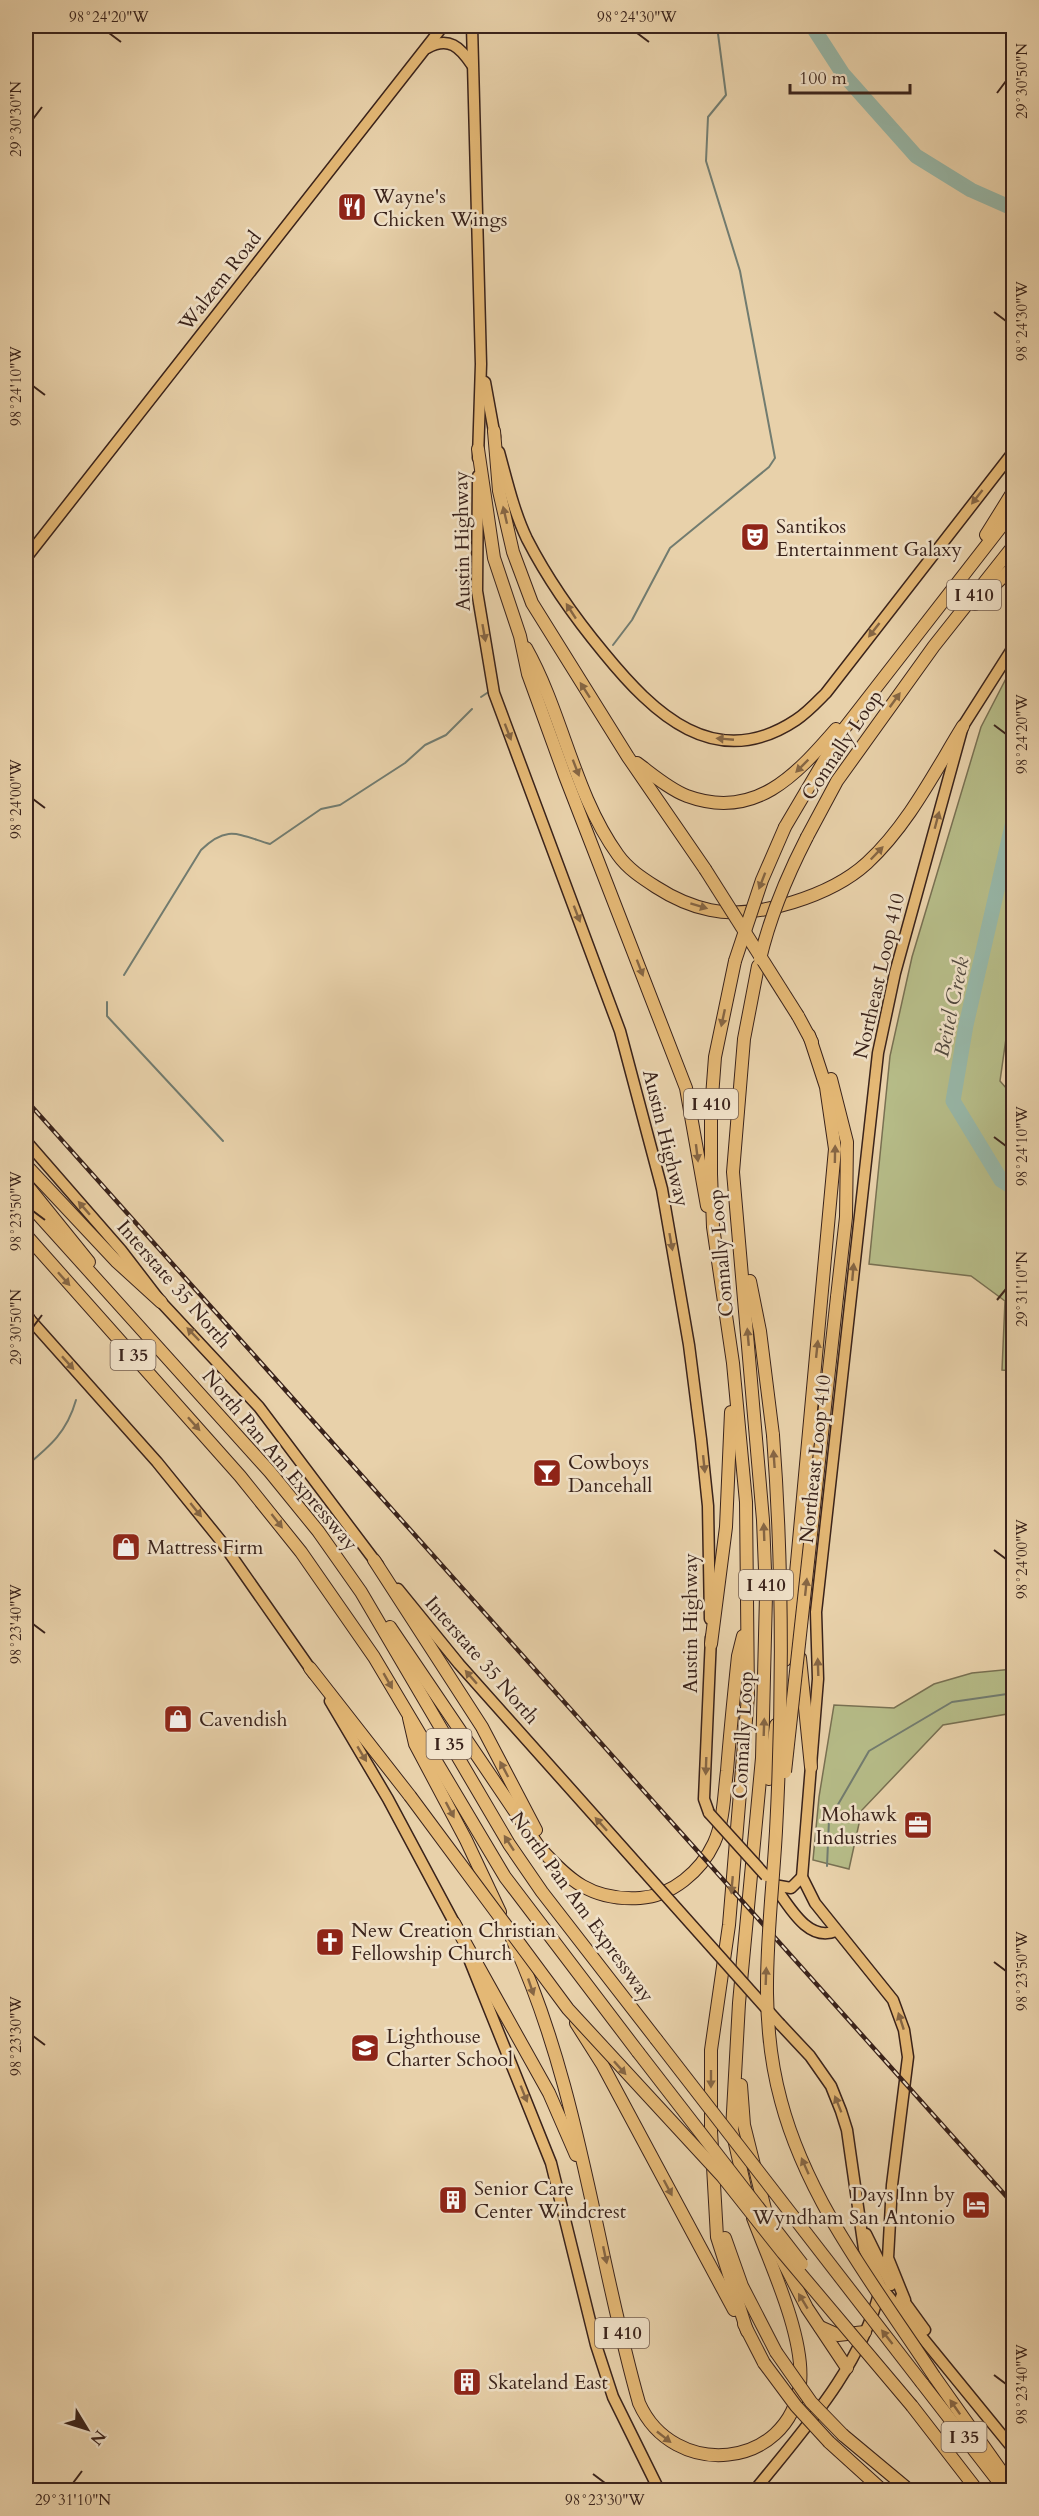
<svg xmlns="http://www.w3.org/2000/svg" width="1039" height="2516" font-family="Cardo,serif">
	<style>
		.green { fill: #b6bc88; stroke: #787052; stroke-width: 1.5 }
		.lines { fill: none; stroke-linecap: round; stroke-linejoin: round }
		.stream { stroke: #727c70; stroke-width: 2 }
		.river { stroke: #97b7a8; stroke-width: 15 }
		.major-casing { stroke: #3a231b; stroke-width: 13 }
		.highway-casing { stroke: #3a231b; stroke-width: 14 }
		.major { stroke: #e4b875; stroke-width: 10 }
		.highway { stroke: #e4b875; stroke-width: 12 }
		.rail-casing { stroke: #3a231b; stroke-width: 4.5 }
		.rail { stroke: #f0e1c8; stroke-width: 2; stroke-dasharray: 7; stroke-linecap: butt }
		.major-bridge-casing { stroke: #3a231b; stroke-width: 13; stroke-linecap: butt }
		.highway-bridge-casing { stroke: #3a231b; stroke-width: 14; stroke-linecap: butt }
		.major-bridge { stroke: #e4b875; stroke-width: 10 }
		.highway-bridge { stroke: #e4b875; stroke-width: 12 }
		.oneway { fill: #866644 }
		.ticks { fill: none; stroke: #3a231b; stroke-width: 2 }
		.labels { text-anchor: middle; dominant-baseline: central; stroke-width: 5; stroke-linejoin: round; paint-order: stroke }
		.shield { fill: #f0e1c8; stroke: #715c4f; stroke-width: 1.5 }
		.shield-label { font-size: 18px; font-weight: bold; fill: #3a231b }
		.poi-label { font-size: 20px; fill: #3a231b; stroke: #f0e1c8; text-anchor: start }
		.street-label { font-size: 20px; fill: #3a231b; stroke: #f0e1c8 }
		.water-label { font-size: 21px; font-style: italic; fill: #51483e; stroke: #f0e1c8 }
		.neatline { fill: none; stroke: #3a231b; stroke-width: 2 }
		.ticks-label { font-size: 15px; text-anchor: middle; fill: #3a231b }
	</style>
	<rect width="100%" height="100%" fill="#e8d1aa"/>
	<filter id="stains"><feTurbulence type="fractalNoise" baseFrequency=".00333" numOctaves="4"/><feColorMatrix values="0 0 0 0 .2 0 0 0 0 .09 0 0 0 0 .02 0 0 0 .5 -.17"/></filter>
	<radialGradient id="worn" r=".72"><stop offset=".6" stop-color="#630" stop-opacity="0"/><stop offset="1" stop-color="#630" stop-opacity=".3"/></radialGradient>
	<g class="green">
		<polygon points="1013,665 1014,982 1000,1081 1014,1097 1013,1371 1002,1370 1005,1301 971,1276 869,1264 890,1056 912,957 981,727"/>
		<polygon points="1013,1669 1013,1713 943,1725 862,1810 849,1869 813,1860 819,1797 834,1705 894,1708 934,1684 972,1673"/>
	</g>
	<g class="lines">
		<g class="stream">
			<polyline points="613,645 632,620 670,548 769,467 775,458 740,271 706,161 708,117 726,95 717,26"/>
			<polyline points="481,697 490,691"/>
			<path d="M124,975L201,850C227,825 237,834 270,844L321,809L340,805L405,763L425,745L446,735L472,709"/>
			<polyline points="107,1002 107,1016 223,1141"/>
			<path d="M26,1466C50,1446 67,1432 76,1400"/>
			<polyline points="827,1866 829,1820 869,1751 952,1702 1014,1693"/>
		</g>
		<g class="river">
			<polyline points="812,26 843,74 916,156 971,190 1014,209"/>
			<polyline points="1014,817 966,1025 953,1101 1001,1180 1014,1188"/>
		</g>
		<g class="major-casing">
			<g id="major">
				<polyline points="472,26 481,364 478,458"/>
				<path d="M427,48C449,36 460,47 472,65"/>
				<polyline points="485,382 495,437"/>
				<path d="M499,452C507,481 514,512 527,539C548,580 575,618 604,653C653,713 715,774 796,720C807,713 817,702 826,693L1014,451"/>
				<polyline points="478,476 477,591 494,693 620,1031 662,1189 689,1345 701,1439 708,1506 710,1619"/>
				<polyline points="26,558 443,26"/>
				<polyline points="26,1141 121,1250 161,1302 259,1407 378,1565"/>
				<polyline points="26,1315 157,1462 221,1541 314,1674"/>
				<polyline points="398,1589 459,1664 640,1867"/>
				<polyline points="330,1701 388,1799 457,1928"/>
				<polyline points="709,1813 704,1799 711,1637"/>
				<path d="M773,1884C788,1904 807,1943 836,1931"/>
				<polyline points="774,1885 791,1888 802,1877"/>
				<polyline points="469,1959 551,2163 596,2345 613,2397 659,2490"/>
				<polyline points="780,2024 810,2056 831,2086 841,2111 847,2130 864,2249 881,2287 1014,2450"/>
				<polyline points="866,2234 891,2285"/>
				<polyline points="901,2297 925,2330"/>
				<polyline points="905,2300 888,2258 892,2185 908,2057 904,2030 893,2000 815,1903 802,1877 818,1679 816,1612 878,1053 895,973 963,726 1014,646"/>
				<path d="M755,2490C804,2429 860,2369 880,2290"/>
			</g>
		</g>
		<g class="highway-casing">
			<g id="highway">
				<polyline points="494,431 499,491 513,552 532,603 628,757 705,869"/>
				<polyline points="478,449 494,558 520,636 528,674 565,776 686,1088 707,1206"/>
				<polyline points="986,535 1014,490"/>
				<polyline points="975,604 1014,566"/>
				<path d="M526,648C563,714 574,794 618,855C628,869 642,878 656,887C673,898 691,906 710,910C757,920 832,895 867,863C908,825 934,773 963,726"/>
				<path d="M637,763C652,774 669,789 687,796C755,821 796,775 836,729"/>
				<polyline points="785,827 840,734 1014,510"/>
				<polyline points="807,837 837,781 934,646 1014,545"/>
				<polyline points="735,961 715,1057 711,1110 711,1174 713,1227 733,1363 746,1502 748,1696 729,1925 711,2050 711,2131 717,2237 747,2331"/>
				<polyline points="798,1016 812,1042"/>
				<polyline points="831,1079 847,1142 846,1217 837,1297"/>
				<polyline points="26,1165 116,1261 161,1302"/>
				<polyline points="26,1184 89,1262"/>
				<polyline points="26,1201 270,1472 318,1531 361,1592 509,1844 542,1892 656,2039"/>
				<polyline points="26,1235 240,1476 301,1552 374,1657 505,1877 638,2052"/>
				<polyline points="750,1281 760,1331 773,1435"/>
				<polyline points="26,1315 29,1319"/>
				<polyline points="374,1560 482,1727 536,1830"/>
				<path d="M390,1627L539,1847C569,1880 591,1901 640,1898C672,1896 701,1871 714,1843C724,1821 724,1794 727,1771C730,1733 734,1694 738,1656L743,1636"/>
				<polyline points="711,1644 726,1527 731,1412"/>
				<polyline points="800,1658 811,1767"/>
				<polyline points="785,1660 794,1595 835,1149 826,1087 809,1035"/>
				<polyline points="310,1668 410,1796"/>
				<polyline points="409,1718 415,1744 466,1840 500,1912"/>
				<polyline points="769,1779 776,1725"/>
				<polyline points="454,1923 549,2093 576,2155"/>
				<path d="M512,1939C580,2086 595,2249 639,2403C673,2480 789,2470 800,2384C805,2337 770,2263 753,2218"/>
				<polyline points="576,2023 602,2064 734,2310"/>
				<polyline points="741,2085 744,2125 767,2217"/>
				<polyline points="746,2192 732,2130 739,2003 762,1758 766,1595 763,1520 733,1172 744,1039 758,966"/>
				<polyline points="725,2238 742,2286 776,2352"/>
				<polyline points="776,2248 807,2308 847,2368"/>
				<polyline points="744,2324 764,2363"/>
				<polyline points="820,2327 838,2335 865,2332"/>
				<polyline points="934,2376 1014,2489"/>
				<polyline points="922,2383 1005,2490"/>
				<polyline points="912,2406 977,2490"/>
				<polyline points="843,2435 909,2490"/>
				<polyline points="829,2442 882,2490"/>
			</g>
		</g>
		<use href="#major" class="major"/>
		<use href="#highway" class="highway"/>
		<g class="rail-casing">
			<polyline id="rail" points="26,1100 1014,2205"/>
		</g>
		<use href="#rail" class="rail"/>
		<g class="major-bridge-casing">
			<g id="major-bridge">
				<polyline points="709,1813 766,1876"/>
				<polyline points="640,1867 780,2024"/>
			</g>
		</g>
		<g class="highway-bridge-casing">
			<g id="highway-bridge">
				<polyline points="705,869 798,1016"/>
				<path d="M760,959C770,916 787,876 807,837"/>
				<polyline points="735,961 762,880 785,827"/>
				<path d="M773,1435C783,1568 783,1698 776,1831C771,1922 756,2010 781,2101C808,2203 877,2289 934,2376"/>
				<polyline points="785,1772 837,1297"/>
				<polyline points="410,1796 568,2009 722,2176 783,2253 912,2406"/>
				<polyline points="656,2039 922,2383"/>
				<polyline points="638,2052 802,2264"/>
				<polyline points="776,2352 811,2402 843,2435"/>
				<polyline points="764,2363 796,2406 829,2442"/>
			</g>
		</g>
		<use href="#major-bridge" class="major-bridge"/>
		<use href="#highway-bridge" class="highway-bridge"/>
	</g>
	<defs><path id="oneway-solid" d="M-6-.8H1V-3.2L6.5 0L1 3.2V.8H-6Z" transform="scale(1.5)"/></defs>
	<g class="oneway">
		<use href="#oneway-solid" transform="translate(977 497) rotate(128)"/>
		<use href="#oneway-solid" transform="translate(505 515) rotate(-103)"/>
		<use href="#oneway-solid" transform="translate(571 611) rotate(-123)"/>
		<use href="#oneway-solid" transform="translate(874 630) rotate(128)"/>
		<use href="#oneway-solid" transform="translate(484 633) rotate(80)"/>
		<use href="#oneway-solid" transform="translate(585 690) rotate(-123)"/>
		<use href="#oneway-solid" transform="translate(895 700) rotate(-54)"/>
		<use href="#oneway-solid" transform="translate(508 732) rotate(69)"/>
		<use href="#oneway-solid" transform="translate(725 739) rotate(-175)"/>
		<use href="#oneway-solid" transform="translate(802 766) rotate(135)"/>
		<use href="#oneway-solid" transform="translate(576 768) rotate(69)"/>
		<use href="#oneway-solid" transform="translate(937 820) rotate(-75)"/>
		<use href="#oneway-solid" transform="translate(877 853) rotate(-46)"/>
		<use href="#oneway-solid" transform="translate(762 881) rotate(111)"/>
		<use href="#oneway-solid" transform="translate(699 906) rotate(17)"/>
		<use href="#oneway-solid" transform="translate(577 914) rotate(69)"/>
		<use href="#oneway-solid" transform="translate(640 968) rotate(69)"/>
		<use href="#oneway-solid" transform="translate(723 1018) rotate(102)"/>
		<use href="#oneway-solid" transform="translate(697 1153) rotate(83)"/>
		<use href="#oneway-solid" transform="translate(835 1154) rotate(-89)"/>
		<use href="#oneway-solid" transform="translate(84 1208) rotate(-131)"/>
		<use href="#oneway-solid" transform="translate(671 1242) rotate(80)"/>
		<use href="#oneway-solid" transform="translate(853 1272) rotate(-85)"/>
		<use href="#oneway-solid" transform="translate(64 1279) rotate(48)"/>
		<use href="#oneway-solid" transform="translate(193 1334) rotate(-134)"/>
		<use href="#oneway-solid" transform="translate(748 1337) rotate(-95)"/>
		<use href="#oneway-solid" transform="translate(817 1349) rotate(-84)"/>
		<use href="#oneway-solid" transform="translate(68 1363) rotate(48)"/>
		<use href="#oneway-solid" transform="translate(194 1424) rotate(48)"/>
		<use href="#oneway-solid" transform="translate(774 1459) rotate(-94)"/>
		<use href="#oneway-solid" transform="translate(704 1464) rotate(84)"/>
		<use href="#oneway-solid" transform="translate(196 1510) rotate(51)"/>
		<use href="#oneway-solid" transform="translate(277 1521) rotate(52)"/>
		<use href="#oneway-solid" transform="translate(764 1532) rotate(-92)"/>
		<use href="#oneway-solid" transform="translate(806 1587) rotate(-84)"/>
		<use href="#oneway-solid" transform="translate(818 1667) rotate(-92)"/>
		<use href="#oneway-solid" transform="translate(471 1677) rotate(-131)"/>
		<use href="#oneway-solid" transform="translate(388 1681) rotate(60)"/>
		<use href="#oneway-solid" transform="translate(764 1727) rotate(-88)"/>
		<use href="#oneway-solid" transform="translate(362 1754) rotate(59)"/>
		<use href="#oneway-solid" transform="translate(706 1766) rotate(92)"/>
		<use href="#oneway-solid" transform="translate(504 1769) rotate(-118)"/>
		<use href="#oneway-solid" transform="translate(450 1810) rotate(62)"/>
		<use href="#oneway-solid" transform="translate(601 1824) rotate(-132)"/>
		<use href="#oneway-solid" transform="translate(509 1843) rotate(-123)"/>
		<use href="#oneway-solid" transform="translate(732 1885) rotate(95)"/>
		<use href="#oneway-solid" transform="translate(766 1976) rotate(-88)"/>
		<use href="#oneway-solid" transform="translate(531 1987) rotate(71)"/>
		<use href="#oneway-solid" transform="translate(901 2021) rotate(-108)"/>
		<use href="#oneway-solid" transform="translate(620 2068) rotate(48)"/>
		<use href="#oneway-solid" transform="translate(711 2079) rotate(90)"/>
		<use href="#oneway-solid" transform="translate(524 2094) rotate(68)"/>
		<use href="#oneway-solid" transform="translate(838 2104) rotate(-112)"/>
		<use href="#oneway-solid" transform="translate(805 2166) rotate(-114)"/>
		<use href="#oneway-solid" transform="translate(668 2188) rotate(62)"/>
		<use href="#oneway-solid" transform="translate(605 2255) rotate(78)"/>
		<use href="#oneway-solid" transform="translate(803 2301) rotate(-121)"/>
		<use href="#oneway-solid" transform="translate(887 2337) rotate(-128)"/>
		<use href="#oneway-solid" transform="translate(955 2407) rotate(-125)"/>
		<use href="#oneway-solid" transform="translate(664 2437) rotate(38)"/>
	</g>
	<path class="ticks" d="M109,33L121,42M637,33L649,42M997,93L1006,81M33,119L42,107M994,312L1006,321M33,386L45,395M994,725L1006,734M33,799L45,808M994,1137L1006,1146M33,1211L45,1220M997,1300L1006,1289M33,1327L42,1315M994,1550L1006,1559M33,1624L45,1633M994,1962L1006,1971M33,2036L45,2045M994,2375L1006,2384M593,2474L605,2483M73,2483L82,2471"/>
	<defs>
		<g id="restaurant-square" transform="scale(1.5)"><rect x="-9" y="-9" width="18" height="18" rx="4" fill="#8f2418" stroke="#f0e1c8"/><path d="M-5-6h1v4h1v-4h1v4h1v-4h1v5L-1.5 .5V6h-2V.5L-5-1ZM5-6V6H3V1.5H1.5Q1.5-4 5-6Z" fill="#fff"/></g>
		<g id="theatre-square" transform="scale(1.5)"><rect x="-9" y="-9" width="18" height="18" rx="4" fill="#8f2418" stroke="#f0e1c8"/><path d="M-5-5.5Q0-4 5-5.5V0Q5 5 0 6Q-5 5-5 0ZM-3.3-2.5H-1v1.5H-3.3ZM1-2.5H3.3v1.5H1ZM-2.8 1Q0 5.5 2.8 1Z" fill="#fff"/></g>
		<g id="bar-square" transform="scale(1.5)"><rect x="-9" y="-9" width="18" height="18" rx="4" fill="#8f2418" stroke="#f0e1c8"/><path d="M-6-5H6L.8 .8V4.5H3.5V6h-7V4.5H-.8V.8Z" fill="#fff"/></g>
		<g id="shop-square" transform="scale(1.5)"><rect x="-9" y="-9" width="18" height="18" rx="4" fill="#8f2418" stroke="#f0e1c8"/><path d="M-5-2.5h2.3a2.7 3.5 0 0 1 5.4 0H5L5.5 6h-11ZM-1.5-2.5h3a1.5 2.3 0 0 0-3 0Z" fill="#fff"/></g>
		<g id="office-square" transform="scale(1.5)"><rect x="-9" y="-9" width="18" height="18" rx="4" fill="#8f2418" stroke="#f0e1c8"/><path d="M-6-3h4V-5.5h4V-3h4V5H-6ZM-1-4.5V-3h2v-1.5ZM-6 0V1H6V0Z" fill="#fff"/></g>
		<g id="church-square" transform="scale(1.5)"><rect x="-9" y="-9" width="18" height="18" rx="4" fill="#8f2418" stroke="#f0e1c8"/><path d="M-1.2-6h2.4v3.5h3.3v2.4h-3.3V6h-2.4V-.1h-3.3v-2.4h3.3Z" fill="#fff"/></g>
		<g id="school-square" transform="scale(1.5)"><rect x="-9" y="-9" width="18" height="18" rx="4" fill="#8f2418" stroke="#f0e1c8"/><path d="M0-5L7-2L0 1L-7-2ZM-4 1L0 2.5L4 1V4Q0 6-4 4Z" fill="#fff"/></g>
		<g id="building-square" transform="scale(1.5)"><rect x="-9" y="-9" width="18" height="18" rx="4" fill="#8f2418" stroke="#f0e1c8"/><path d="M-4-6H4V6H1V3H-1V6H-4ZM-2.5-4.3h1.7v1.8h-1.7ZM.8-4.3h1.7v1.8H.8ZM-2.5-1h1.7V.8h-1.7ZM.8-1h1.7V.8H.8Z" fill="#fff"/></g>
		<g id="hotel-square" transform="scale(1.5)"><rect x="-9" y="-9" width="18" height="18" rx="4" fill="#8f2418" stroke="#f0e1c8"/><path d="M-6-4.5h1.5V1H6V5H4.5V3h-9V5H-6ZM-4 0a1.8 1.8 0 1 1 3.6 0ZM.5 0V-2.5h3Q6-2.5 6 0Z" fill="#fff"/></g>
	</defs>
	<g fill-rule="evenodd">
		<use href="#restaurant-square" x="352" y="207"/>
		<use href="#theatre-square" x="755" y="537"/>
		<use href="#bar-square" x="547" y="1473"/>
		<use href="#shop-square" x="126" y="1547"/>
		<use href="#shop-square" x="178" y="1719"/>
		<use href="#office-square" x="918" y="1825"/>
		<use href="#church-square" x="330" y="1942"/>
		<use href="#school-square" x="365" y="2048"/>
		<use href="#building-square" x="453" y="2200"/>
		<use href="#hotel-square" x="976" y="2205"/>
		<use href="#building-square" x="467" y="2382"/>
	</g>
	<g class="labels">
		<g class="shield">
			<rect x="947" y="580" width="54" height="30" rx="4.5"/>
			<rect x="684" y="1089" width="54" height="30" rx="4.5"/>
			<rect x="110.5" y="1340" width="45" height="30" rx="4.5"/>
			<rect x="739" y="1570" width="54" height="30" rx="4.5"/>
			<rect x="426.5" y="1729" width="45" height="30" rx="4.5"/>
			<rect x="595" y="2318" width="54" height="30" rx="4.5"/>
			<rect x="941.5" y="2422" width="45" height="30" rx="4.5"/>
		</g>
		<g class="shield-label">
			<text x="974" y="595">I 410</text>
			<text x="711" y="1104">I 410</text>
			<text x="133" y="1355">I 35</text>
			<text x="766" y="1585">I 410</text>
			<text x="449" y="1744">I 35</text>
			<text x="622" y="2333">I 410</text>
			<text x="964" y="2437">I 35</text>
		</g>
		<g class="poi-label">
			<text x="373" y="196">Wayne's<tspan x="373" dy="23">Chicken Wings</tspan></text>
			<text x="776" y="526">Santikos<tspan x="776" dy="23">Entertainment Galaxy</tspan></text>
			<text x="568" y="1462">Cowboys<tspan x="568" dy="23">Dancehall</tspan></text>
			<text x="147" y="1547">Mattress Firm</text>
			<text x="199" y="1719">Cavendish</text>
			<text x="897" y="1814" text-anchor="end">Mohawk<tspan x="897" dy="23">Industries</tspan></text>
			<text x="351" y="1930">New Creation Christian<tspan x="351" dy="23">Fellowship Church</tspan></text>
			<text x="386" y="2036">Lighthouse<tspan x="386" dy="23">Charter School</tspan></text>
			<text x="474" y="2188">Senior Care<tspan x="474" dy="23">Center Windcrest</tspan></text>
			<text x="955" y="2194" text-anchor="end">Days Inn by<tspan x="955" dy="23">Wyndham San Antonio</tspan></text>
			<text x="488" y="2382">Skateland East</text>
		</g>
		<g class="street-label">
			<text transform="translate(220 281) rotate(-52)">Walzem Road</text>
			<text transform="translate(462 541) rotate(-91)">Austin Highway</text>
			<text transform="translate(842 745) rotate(-56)">Connally Loop</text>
			<text transform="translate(879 976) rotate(-77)">Northeast Loop 410</text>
			<text transform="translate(666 1138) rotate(76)">Austin Highway</text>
			<text transform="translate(721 1253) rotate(-95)">Connally Loop</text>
			<text transform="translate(174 1284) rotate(49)">Interstate 35 North</text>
			<text transform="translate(815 1459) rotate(-84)">Northeast Loop 410</text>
			<text transform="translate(280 1460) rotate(50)">North Pan Am Expressway</text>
			<text transform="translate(690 1623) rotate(-90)">Austin Highway</text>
			<text transform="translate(482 1660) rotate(49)">Interstate 35 North</text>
			<text transform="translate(743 1735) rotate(-87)">Connally Loop</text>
			<text transform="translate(582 1907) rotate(54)">North Pan Am Expressway</text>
		</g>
		<g class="water-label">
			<text transform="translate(952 1007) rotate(-78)">Beitel Creek</text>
		</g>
	</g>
	<rect width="1039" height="2516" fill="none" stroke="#e8d1aa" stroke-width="66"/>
	<g transform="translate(87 2429) rotate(128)" stroke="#f0e1c8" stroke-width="4.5" paint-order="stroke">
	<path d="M0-4.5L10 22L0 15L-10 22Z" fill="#3a231b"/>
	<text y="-9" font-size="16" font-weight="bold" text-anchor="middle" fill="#3a231b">N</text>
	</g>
	<path d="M790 84v9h120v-9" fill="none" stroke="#3a231b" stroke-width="3"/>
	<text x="799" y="84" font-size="18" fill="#3a231b" stroke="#f0e1c8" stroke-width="4.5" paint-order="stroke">100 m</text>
	<rect x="33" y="33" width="973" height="2450" class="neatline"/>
	<g class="ticks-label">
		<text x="109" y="22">98°24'20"W</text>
		<text x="637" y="22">98°24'30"W</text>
		<text transform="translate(1022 81) rotate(-90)" y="5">29°30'50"N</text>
		<text transform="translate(16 119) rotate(-90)" y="5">29°30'30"N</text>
		<text transform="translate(1022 321) rotate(-90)" y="5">98°24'30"W</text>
		<text transform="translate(16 386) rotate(-90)" y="5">98°24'10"W</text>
		<text transform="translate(1022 734) rotate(-90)" y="5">98°24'20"W</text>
		<text transform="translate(16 799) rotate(-90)" y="5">98°24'00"W</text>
		<text transform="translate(1022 1146) rotate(-90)" y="5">98°24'10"W</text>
		<text transform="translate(16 1211) rotate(-90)" y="5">98°23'50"W</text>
		<text transform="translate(1022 1289) rotate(-90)" y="5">29°31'10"N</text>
		<text transform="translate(16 1327) rotate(-90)" y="5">29°30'50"N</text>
		<text transform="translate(1022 1559) rotate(-90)" y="5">98°24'00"W</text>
		<text transform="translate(16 1624) rotate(-90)" y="5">98°23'40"W</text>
		<text transform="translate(1022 1971) rotate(-90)" y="5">98°23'50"W</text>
		<text transform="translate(16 2036) rotate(-90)" y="5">98°23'30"W</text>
		<text transform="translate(1022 2384) rotate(-90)" y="5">98°23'40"W</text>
		<text x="73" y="2505">29°31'10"N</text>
		<text x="605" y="2505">98°23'30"W</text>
	</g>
	<rect width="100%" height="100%" filter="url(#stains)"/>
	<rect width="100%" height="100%" fill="url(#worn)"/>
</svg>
